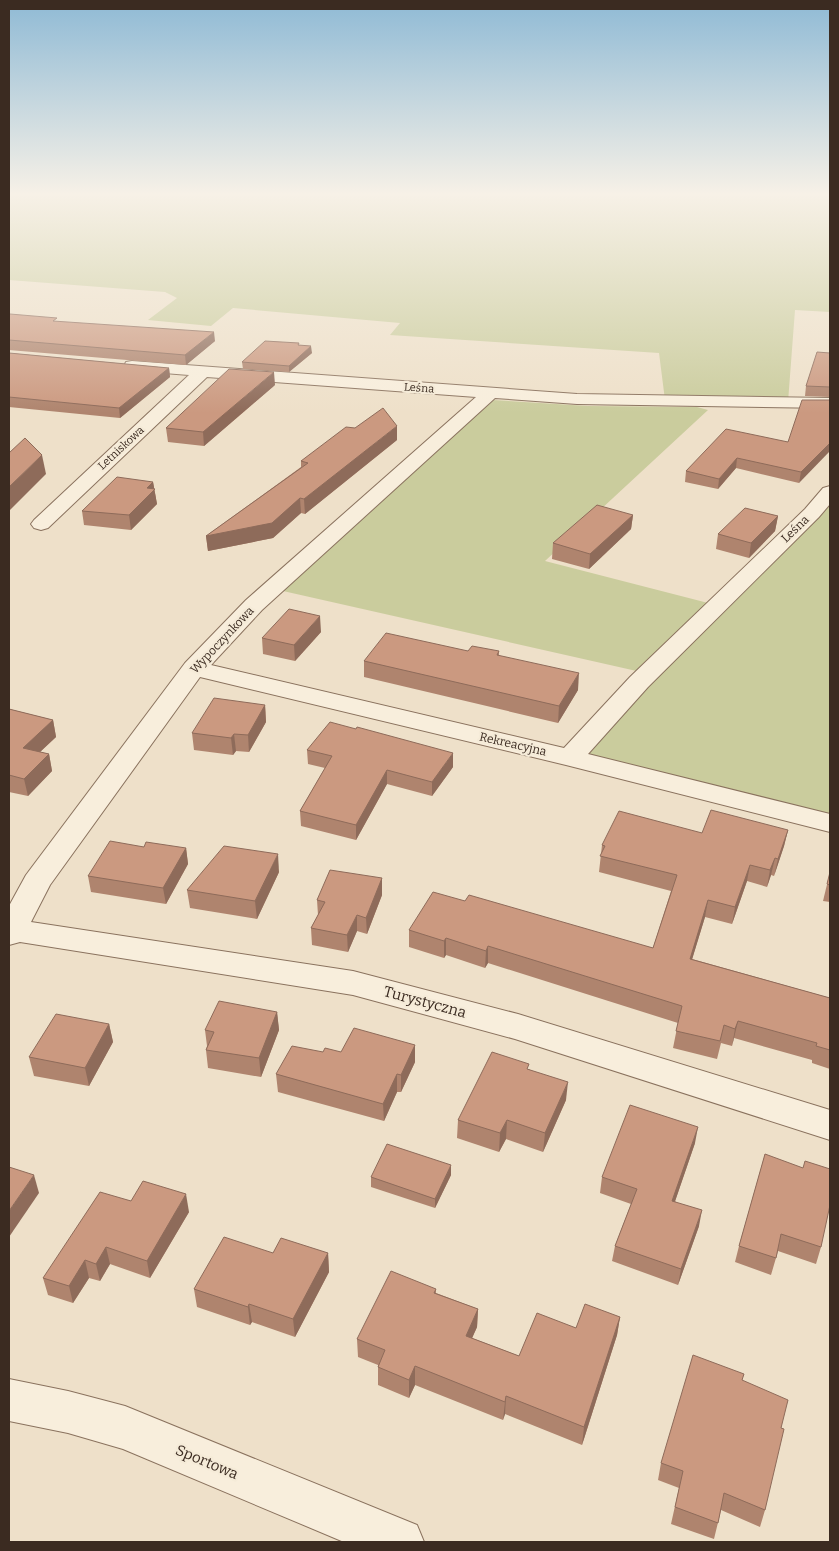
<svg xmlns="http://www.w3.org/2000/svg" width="839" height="1551" font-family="Bitter,serif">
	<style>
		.green { fill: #cacc9d }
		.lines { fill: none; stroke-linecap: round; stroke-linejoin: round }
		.minor-casing { stroke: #8a725e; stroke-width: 2 }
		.minor { fill: #f8eedc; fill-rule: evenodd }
		.wall { fill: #af846e }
		.shaded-wall { fill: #8e6b5a }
		.building { fill: #cb9980; stroke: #8e6b5a }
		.labels { text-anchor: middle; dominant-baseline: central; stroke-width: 4.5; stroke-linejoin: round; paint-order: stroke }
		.far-street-label { font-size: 11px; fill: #3b2b21; stroke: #f5ebd8 }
		.street-label { font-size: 12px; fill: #3b2b21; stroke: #f5ebd8 }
		.near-street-label { font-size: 15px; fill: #3b2b21; stroke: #f5ebd8 }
	</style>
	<rect width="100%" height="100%" fill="#eee0c9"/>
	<g class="green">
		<polygon points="9,195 830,195 830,312 795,310 788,402 665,400 659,353 390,335 400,323 233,308 211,326 148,320 177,298 165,292 9,280"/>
		<polygon points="493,400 588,406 697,407 708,410 545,561 712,604 641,672 283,591"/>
		<polygon points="830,489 830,823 570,758 639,682"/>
	</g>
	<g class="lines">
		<g class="minor-casing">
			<g id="minor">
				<polygon points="132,361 577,394 830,398 830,408 577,404 495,398 262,610 211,665 564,748 630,677 805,509 823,488 830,486 830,504 819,517 648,687 588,754 830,814 830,832 566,765 200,677 50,885 31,922 353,971 518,1014 830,1110 830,1140 515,1039 353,995 20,942 9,945 9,906 26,875 185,663 246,600 476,397 207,377 48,528 41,530 34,528 31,524 34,520 189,375 126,370 124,366 126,362"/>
				<polygon points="9,1379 68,1391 125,1406 417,1525 424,1542 344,1542 123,1449 68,1433 9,1421"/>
			</g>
		</g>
		<use href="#minor" class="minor"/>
	</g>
	<g class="wall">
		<polygon points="9,315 57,322 215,341 186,365 9,350"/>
		<polygon points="299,345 312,353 289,372 243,369 242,362"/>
		<polygon points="9,353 169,368 170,377 120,418 9,407"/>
		<polygon points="830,353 830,397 805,396 806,386"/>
		<polygon points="275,385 204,446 168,442 166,428"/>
		<polygon points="830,400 799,483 736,468 718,489 685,482 686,471 788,442"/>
		<polygon points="397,440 305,514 301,513 273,538 208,551 206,536 301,467 301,461"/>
		<polygon points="153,482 157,504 131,530 84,525 82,511"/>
		<polygon points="633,515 631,529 589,569 552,559 553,543"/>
		<polygon points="778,516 775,531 749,558 716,549 718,534"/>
		<polygon points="321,632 295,661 263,654 262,638"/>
		<polygon points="468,651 499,651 499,656 578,690 558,723 364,677 364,661"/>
		<polygon points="265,705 266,722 249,752 236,751 233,755 194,750 192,733"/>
		<polygon points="9,709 53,720 56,737 40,752 49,754 52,771 28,796 9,792"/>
		<polygon points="307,750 453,767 432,796 387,784 356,840 301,826 300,811 325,768 308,764"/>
		<polygon points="788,830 784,846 774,876 771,875 767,887 747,881 732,924 705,917 692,959 830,998 830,1069 812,1063 812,1060 734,1038 732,1046 721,1043 717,1059 673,1048 678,1023 488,963 485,968 446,955 444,958 409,947 409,930 465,901 653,948 671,891 599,872 602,845 702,833"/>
		<polygon points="144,847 186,848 188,864 166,904 91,892 88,876"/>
		<polygon points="279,872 257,919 190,908 187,890"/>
		<polygon points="830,872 830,902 823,901"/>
		<polygon points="382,878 382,895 367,934 357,931 348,952 312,945 311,928 318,915 317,900"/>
		<polygon points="277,1012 279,1030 261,1077 208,1068 206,1050 207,1046 205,1030"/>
		<polygon points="109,1024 113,1042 89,1086 34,1076 29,1057"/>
		<polygon points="415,1045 415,1062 401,1092 397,1092 384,1121 278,1092 276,1074 323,1052 341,1052"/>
		<polygon points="529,1069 566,1100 543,1152 506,1139 499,1152 457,1138 458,1120"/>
		<polygon points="695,1143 675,1201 699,1226 678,1285 612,1261 615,1246 631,1204 600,1193 602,1177"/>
		<polygon points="765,1154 821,1247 816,1264 778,1251 771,1275 735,1262 739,1246"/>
		<polygon points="451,1175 435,1208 371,1187 371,1177"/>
		<polygon points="131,1201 189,1212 150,1278 110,1264 100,1281 89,1278 73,1303 48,1295 43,1278"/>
		<polygon points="273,1253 328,1253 329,1272 295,1337 252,1322 250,1325 197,1307 194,1289"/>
		<polygon points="436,1289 436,1293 478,1309 477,1327 472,1338 519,1356 576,1328 620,1317 617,1335 582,1445 505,1414 503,1420 415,1385 409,1398 378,1385 378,1365 358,1357 357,1339"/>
		<polygon points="742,1380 781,1428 765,1510 760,1527 721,1510 714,1539 671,1524 679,1488 658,1480 661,1463"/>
	</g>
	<g class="shaded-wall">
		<polygon points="214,332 215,341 186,365 185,355"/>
		<polygon points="311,346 312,353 289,372 289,366"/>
		<polygon points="169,368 170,377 120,418 119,408"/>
		<polygon points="274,372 275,385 204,446 203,432"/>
		<polygon points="397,426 397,440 305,514 304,499"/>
		<polygon points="830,443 830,451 799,483 801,472"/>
		<polygon points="42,455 46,474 9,511 9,487"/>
		<polygon points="737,458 736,468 718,489 719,479"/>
		<polygon points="153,482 157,504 131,530 129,515 147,488"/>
		<polygon points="300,498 301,513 273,538 208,551 206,536"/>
		<polygon points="633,515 631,529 589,569 590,554"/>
		<polygon points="778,516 775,531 749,558 751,543"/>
		<polygon points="320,616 321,632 295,661 294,645"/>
		<polygon points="579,673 578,690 558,723 559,706"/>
		<polygon points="265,705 266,722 249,752 248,735"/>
		<polygon points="53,720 56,737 26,765 23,748"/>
		<polygon points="234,734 236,751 233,755 231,738"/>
		<polygon points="453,753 453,767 432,796 432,782"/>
		<polygon points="49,754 52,771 28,796 24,779"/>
		<polygon points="387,770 387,784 356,840 356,825"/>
		<polygon points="788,830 784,846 774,876 778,859"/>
		<polygon points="186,848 188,864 166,904 163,888"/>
		<polygon points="278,854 279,872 257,919 255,901"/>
		<polygon points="775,858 771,875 767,887 770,870"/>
		<polygon points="750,865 747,881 732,924 735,907"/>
		<polygon points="382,878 382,895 367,934 366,918"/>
		<polygon points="708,900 705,917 687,976 690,959"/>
		<polygon points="357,915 357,931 348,952 347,935"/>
		<polygon points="446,938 446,955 444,958 444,941"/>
		<polygon points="488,946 488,963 485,968 486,951"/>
		<polygon points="277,1012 279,1030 261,1077 259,1058"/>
		<polygon points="738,1021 734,1038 732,1046 735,1029"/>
		<polygon points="109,1024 113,1042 89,1086 85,1068"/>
		<polygon points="415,1045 415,1062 401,1092 401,1075"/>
		<polygon points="397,1074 397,1092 384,1121 383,1104"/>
		<polygon points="568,1082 566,1100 543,1152 545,1133"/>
		<polygon points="507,1120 506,1139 499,1152 500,1133"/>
		<polygon points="698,1127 695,1143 670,1216 672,1201"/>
		<polygon points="451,1165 451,1175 435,1208 435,1199"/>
		<polygon points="34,1175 39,1193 9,1237 9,1211"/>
		<polygon points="186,1194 189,1212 150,1278 147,1261"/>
		<polygon points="702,1210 699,1226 678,1285 681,1269"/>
		<polygon points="106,1247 110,1264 100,1281 96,1264"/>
		<polygon points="328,1253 329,1272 295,1337 293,1319"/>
		<polygon points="85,1260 89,1278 73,1303 69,1286"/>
		<polygon points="249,1304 252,1322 250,1325 248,1307"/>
		<polygon points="478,1309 477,1327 465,1354 466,1336"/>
		<polygon points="620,1317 617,1335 582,1445 584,1427"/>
		<polygon points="415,1366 415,1385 409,1398 409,1380"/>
		<polygon points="506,1396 505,1414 503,1420 505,1402"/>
	</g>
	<g class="building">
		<polygon points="10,314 57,318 53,321 214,332 185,355 9,340 9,315"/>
		<polygon points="265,341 299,343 298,345 311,346 289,366 242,362"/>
		<polygon points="817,352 830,353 830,387 806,386"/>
		<polygon points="9,353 169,368 119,408 9,397"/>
		<polygon points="229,369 274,372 203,432 166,428"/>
		<polygon points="802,400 830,400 830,443 801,472 737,458 719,479 686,471 726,429 788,442"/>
		<polygon points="383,408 397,426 304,499 300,498 272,523 206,536 308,463 301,461 346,427 355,428"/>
		<polygon points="25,438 42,455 9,487 9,453"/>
		<polygon points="117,477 153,482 147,488 155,489 129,515 82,511"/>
		<polygon points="597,505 633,515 590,554 553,543"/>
		<polygon points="745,508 778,516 751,543 718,534"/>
		<polygon points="289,609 320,616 294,645 262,638"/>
		<polygon points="386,633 468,651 472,646 499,651 497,655 579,673 559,706 364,661"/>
		<polygon points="214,698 265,705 248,735 234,734 231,738 192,733"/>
		<polygon points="9,709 53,720 23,748 49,754 24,779 9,775"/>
		<polygon points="330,722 356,729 357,727 453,753 432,782 387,770 356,825 300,811 332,756 307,750"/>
		<polygon points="711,810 788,830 778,859 775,858 770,870 750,865 735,907 708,900 690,959 830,998 830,1050 816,1046 817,1043 738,1021 735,1029 724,1025 720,1041 676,1031 682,1006 488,946 486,951 446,938 444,941 409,930 433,892 465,901 469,895 653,948 677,875 600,856 605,846 602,845 619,811 702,833"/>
		<polygon points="110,841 144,847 146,842 186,848 163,888 88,876"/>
		<polygon points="224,846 278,854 255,901 187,890"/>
		<polygon points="330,870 382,878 366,918 357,915 347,935 311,928 325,902 317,900"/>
		<polygon points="830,872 830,885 827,884"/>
		<polygon points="219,1001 277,1012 259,1058 206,1050 214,1032 205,1030"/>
		<polygon points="56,1014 109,1024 85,1068 29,1057"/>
		<polygon points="354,1028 415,1045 401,1075 397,1074 383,1104 276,1074 292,1046 323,1052 325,1048 341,1052"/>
		<polygon points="492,1052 529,1064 527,1069 568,1082 545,1133 507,1120 500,1133 458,1120"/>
		<polygon points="630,1105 698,1127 672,1201 702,1210 681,1269 615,1246 637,1189 602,1177"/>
		<polygon points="387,1144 451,1165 435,1199 371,1177"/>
		<polygon points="765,1154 803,1168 805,1161 830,1169 830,1205 821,1247 781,1234 776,1258 739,1246"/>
		<polygon points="9,1167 34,1175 9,1211"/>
		<polygon points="143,1181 186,1194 147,1261 106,1247 96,1264 85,1260 69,1286 43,1278 100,1192 131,1201"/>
		<polygon points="224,1237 273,1253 281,1238 328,1253 293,1319 249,1304 248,1307 194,1289"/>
		<polygon points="391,1271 436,1289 434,1293 478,1309 466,1336 519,1356 537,1313 576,1328 585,1304 620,1317 584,1427 506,1396 505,1402 415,1366 409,1380 378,1367 385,1350 357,1339"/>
		<polygon points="693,1355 744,1374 742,1380 788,1400 781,1428 784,1429 765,1510 724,1493 718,1523 675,1507 683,1471 661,1463"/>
	</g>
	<linearGradient id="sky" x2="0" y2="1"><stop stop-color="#8fbad5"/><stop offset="0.47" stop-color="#f7f1e7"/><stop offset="1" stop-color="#f7f1e7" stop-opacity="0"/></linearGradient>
	<rect width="839" height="413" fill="url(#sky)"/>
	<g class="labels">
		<g class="far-street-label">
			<text transform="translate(419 388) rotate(4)">Leśna</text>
			<text transform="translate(121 448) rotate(-43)">Letniskowa</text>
		</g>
		<g class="street-label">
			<text transform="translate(795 529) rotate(-44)">Leśna</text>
			<text transform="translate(222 640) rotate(-47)">Wypoczynkowa</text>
			<text transform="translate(513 744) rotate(13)">Rekreacyjna</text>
		</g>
		<g class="near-street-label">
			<text transform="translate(425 1002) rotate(15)">Turystyczna</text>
			<text transform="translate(207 1462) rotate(23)">Sportowa</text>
		</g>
	</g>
	<rect width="839" height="1551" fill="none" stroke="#3b2b21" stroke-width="20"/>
</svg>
